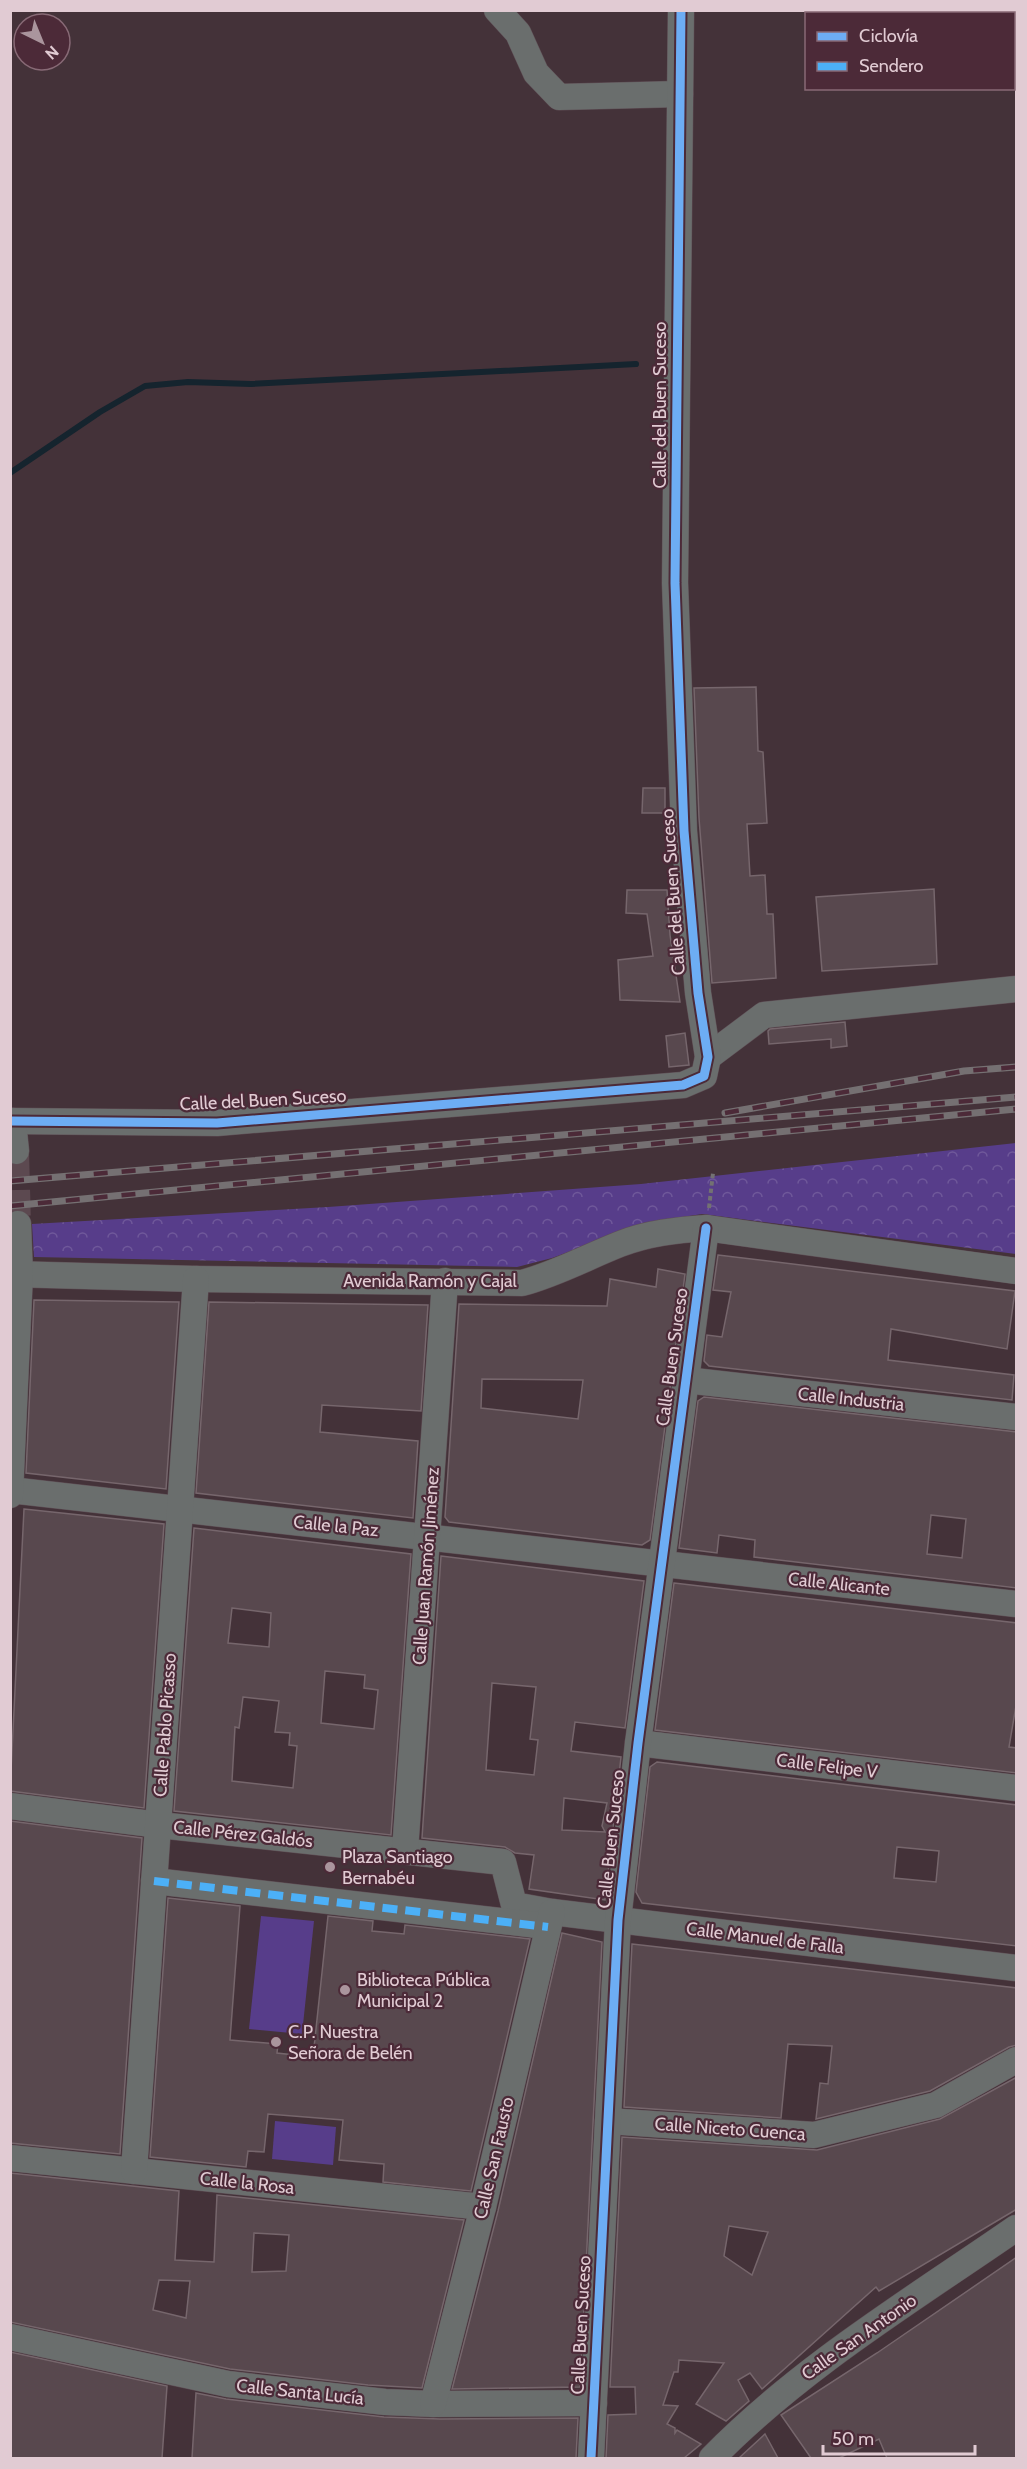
<svg xmlns="http://www.w3.org/2000/svg" width="1027" height="2469" font-family="Cabin,sans-serif">
	<style>
		.forest { fill: url(#forest-crowns) }
		.garden { fill: #573d8a }
		.lines { fill: none; stroke-linecap: round; stroke-linejoin: round }
		.stream { stroke: #15242e; stroke-width: 6 }
		.building { fill: #58484e; stroke: #76666c; stroke-width: 1.5; fill-rule: evenodd }
		.minor-tunnel { stroke: #5c4950; stroke-width: 26; stroke-dasharray: 26 13; stroke-linecap: butt }
		.minor-casing { stroke: #5f4f56; stroke-width: 27 }
		.path { stroke: #737172; stroke-width: 4; stroke-dasharray: 4.5 3; stroke-linecap: butt }
		.minor { stroke: #6a6e6d; stroke-width: 26 }
		.rail-casing { stroke: #757072; stroke-width: 7 }
		.rail { stroke: #4c2a38; stroke-width: 4.5; stroke-dasharray: 14; stroke-linecap: butt }
		.quiet { stroke: #4cb0f7; stroke-width: 8; stroke-dasharray: 15 8; stroke-linecap: butt }
		.cycleway-casing { stroke: #4c2a38; stroke-width: 13 }
		.cycleway { stroke: #6dadf4; stroke-width: 9 }
		.poi-dot { fill: #aa959d; stroke: #4c2a38; stroke-width: 2 }
		.labels { text-anchor: middle; dominant-baseline: central; stroke-width: 4.5; stroke-linejoin: round; paint-order: stroke }
		.street-label { font-size: 18px; fill: #e1cbd3; stroke: #4c2a38 }
		.poi-label { font-size: 18px; fill: #e1cbd3; stroke: #4c2a38; text-anchor: start }
	</style>
	<defs>
		<pattern id="forest-crowns" width="20" height="18" patternUnits="userSpaceOnUse" patternTransform="scale(1.5)"><rect width="20" height="18" fill="#573d8a"/><path d="M2 6a3 3 0 1 1 6 0M12 15a3 3 0 1 1 6 0" fill="none" stroke="#6f589a"/></pattern>
	</defs>
	<rect width="100%" height="100%" fill="#443239"/>
	<polygon class="forest" points="1016,1143 1016,1254 702,1214 651,1222 552,1258 517,1267 34,1257 32,1224 328,1207 641,1184"/>
	<g class="garden">
		<polygon points="261,1916 314,1921 302,2034 249,2029"/>
		<polygon points="275,2121 336,2127 333,2165 272,2159"/>
	</g>
	<g class="lines">
		<polyline class="stream" points="10,473 100,412 145,386 188,382 251,384 636,364"/>
	</g>
	<g class="building">
		<polygon points="756,687 758,751 763,752 767,823 747,824 750,876 765,875 767,914 773,914 776,978 712,983 699,818 694,688"/>
		<polygon points="643,788 665,788 665,813 642,813"/>
		<polygon points="934,889 937,964 822,971 816,897"/>
		<polygon points="627,890 667,890 670,935 680,1002 620,1000 618,960 653,956 647,914 626,913"/>
		<polygon points="845,1022 847,1046 831,1048 831,1039 769,1044 768,1031 770,1029"/>
		<polygon points="685,1033 689,1065 669,1067 666,1036"/>
		<polygon points="718,1255 1015,1291 1007,1349 891,1329 888,1360 1014,1375 1012,1400 709,1366 704,1361 707,1335 722,1337 731,1292 713,1290"/>
		<path d="M658,1269L685,1274L650,1540L642,1545L449,1522L445,1517L459,1304L607,1306L610,1279L656,1287ZM482,1379L583,1380L578,1419L481,1408Z"/>
		<polygon points="34,1300 179,1302 166,1489 26,1473"/>
		<polygon points="209,1302 428,1305 421,1411 322,1405 320,1432 418,1441 413,1518 196,1493"/>
		<path d="M704,1397L1017,1432V1588L754,1557L755,1540L719,1535L717,1553L679,1548L698,1401ZM931,1515L966,1519L962,1558L927,1554Z"/>
		<polygon points="24,1509 164,1524 144,1808 10,1791"/>
		<path d="M194,1528L411,1554L391,1835L174,1811ZM232,1608L271,1613L269,1647L228,1643ZM325,1671L365,1675L364,1688L378,1690L374,1729L321,1723ZM243,1697L279,1701L275,1732L290,1733L289,1745L297,1746L293,1788L232,1781L235,1727L239,1728Z"/>
		<path d="M441,1556L644,1581L625,1728L575,1722L571,1751L621,1757L605,1900L529,1889L534,1855L515,1853L505,1847L422,1838ZM492,1683L536,1687L530,1739L538,1740L534,1775L486,1770ZM564,1798L607,1803L602,1826L605,1832L562,1830Z"/>
		<polygon points="674,1583 1017,1623 1017,1700 1009,1747 1017,1748 1017,1773 655,1730"/>
		<path d="M657,1762L1017,1805V1946L642,1903L636,1892L650,1767ZM897,1847L939,1851L936,1882L894,1878Z"/>
		<polygon points="10,1821 142,1838 120,2154 10,2143"/>
		<polygon points="168,1898 240,1906 230,2040 278,2044 277,2053 313,2057 328,1916 373,1921 372,1931 404,1934 405,1925 530,1939 471,2191 383,2182 384,2164 339,2160 343,2120 268,2114 264,2152 248,2151 246,2167 150,2157"/>
		<polygon points="562,1933 602,1942 580,2387 452,2389 498,2211"/>
		<polygon points="632,1944 1017,1988 1017,2045 1009,2047 930,2091 816,2119 820,2083 828,2084 832,2046 788,2044 781,2118 624,2107"/>
		<path d="M1017,2077V2209L879,2291L876,2287L762,2389L750,2373L738,2380L749,2401L726,2421L696,2404L724,2363L679,2360L678,2372H674L663,2405L678,2406L667,2424L675,2428V2433L677,2430L701,2444L684,2458H606L608,2415L636,2414L635,2387H610L622,2137L817,2150L940,2119ZM729,2226L768,2232L752,2275L724,2256Z"/>
		<path d="M10,2173L179,2191L175,2260L214,2262L217,2195L464,2220L422,2388L368,2385L230,2369L10,2322ZM254,2233L289,2235L286,2271L252,2272ZM159,2280L190,2281L186,2318L153,2310Z"/>
		<polygon points="1017,2257 1017,2458 887,2458 879,2439 839,2458 811,2458 781,2415 877,2353"/>
		<polygon points="10,2352 167,2386 162,2458 10,2458"/>
		<polygon points="196,2393 226,2399 384,2417 440,2419 578,2418 576,2458 192,2458"/>
		<polygon points="765,2434 778,2458 739,2458"/>
	</g>
	<g class="lines">
		<polyline class="minor-tunnel" points="16,1151 18,1224"/>
		<g class="minor-casing">
			<g id="minor">
				<polyline points="497,10 518,33 536,73 559,97 680,94"/>
				<polyline points="708,1057 764,1015 1016,989"/>
				<polyline points="10,1121 217,1123 683,1085 704,1076 708,1057 698,993 684,831 675,583 681,10"/>
				<polyline points="13,1121 16,1151"/>
				<path d="M10,1274L196,1279L522,1283C556,1274 587,1257 620,1244C648,1233 677,1230 706,1228L1016,1271"/>
				<polyline points="685,1380 1016,1417"/>
				<polyline points="10,1490 1016,1604"/>
				<polyline points="10,1495 20,1274 18,1224"/>
				<polyline points="638,1743 1016,1788"/>
				<polyline points="10,1806 159,1825 503,1862 514,1905 552,1912 1016,1968"/>
				<polyline points="405,1851 445,1281"/>
				<polyline points="154,1881 545,1926"/>
				<polyline points="608,2121 814,2135 936,2105 1016,2060"/>
				<polyline points="10,2158 483,2207"/>
				<polyline points="134,2171 196,1279"/>
				<polyline points="10,2337 228,2384 385,2402 433,2404 594,2403"/>
				<polyline points="433,2404 483,2207 552,1912"/>
				<polyline points="591,2458 618,1920 638,1743 706,1228"/>
				<path d="M712,2458C801,2367 912,2300 1016,2228"/>
			</g>
		</g>
		<polyline class="path" points="709,1208 713,1173"/>
		<use href="#minor" class="minor"/>
		<g class="rail-casing">
			<g id="rail">
				<polyline points="725,1113 964,1071 1016,1067"/>
				<polyline points="10,1181 1016,1097"/>
				<polyline points="10,1206 1016,1109"/>
			</g>
		</g>
		<use href="#rail" class="rail"/>
		<polyline class="quiet" points="154,1881 548,1927"/>
		<g class="cycleway-casing">
			<g id="cycleway">
				<polyline points="10,1121 217,1123 683,1085 704,1076 708,1057 698,993 684,831 675,583 681,10"/>
				<polyline points="591,2458 618,1920 638,1743 706,1228"/>
			</g>
		</g>
		<use href="#cycleway" class="cycleway"/>
	</g>
	<g class="poi-dot">
		<circle cx="330" cy="1867" r="6"/>
		<circle cx="345" cy="1990" r="6"/>
		<circle cx="276" cy="2042" r="6"/>
	</g>
	<g class="labels">
		<g class="street-label">
			<text transform="translate(660 405) rotate(-90)">Calle del Buen Suceso</text>
			<text transform="translate(673 892) rotate(-94)">Calle del Buen Suceso</text>
			<text transform="translate(263 1100) rotate(-3)">Calle del Buen Suceso</text>
			<text x="430" y="1281">Avenida Ramón y Cajal</text>
			<text transform="translate(672 1357) rotate(-82)">Calle Buen Suceso</text>
			<text transform="translate(851 1399) rotate(6)">Calle Industria</text>
			<text transform="translate(336 1526) rotate(6)">Calle la Paz</text>
			<text transform="translate(426 1566) rotate(-86)">Calle Juan Ramón Jiménez</text>
			<text transform="translate(839 1584) rotate(6)">Calle Alicante</text>
			<text transform="translate(165 1725) rotate(-86)">Calle Pablo Picasso</text>
			<text transform="translate(827 1766) rotate(7)">Calle Felipe V</text>
			<text transform="translate(243 1834) rotate(6)">Calle Pérez Galdós</text>
			<text transform="translate(611 1839) rotate(-84)">Calle Buen Suceso</text>
			<text transform="translate(765 1938) rotate(7)">Calle Manuel de Falla</text>
			<text transform="translate(730 2129) rotate(4)">Calle Niceto Cuenca</text>
			<text transform="translate(494 2158) rotate(-77)">Calle San Fausto</text>
			<text transform="translate(247 2183) rotate(6)">Calle la Rosa</text>
			<text transform="translate(581 2325) rotate(-87)">Calle Buen Suceso</text>
			<text transform="translate(859 2337) rotate(-35)">Calle San Antonio</text>
			<text transform="translate(300 2392) rotate(6)">Calle Santa Lucía</text>
		</g>
		<g class="poi-label">
			<text x="342" y="1857">Plaza Santiago<tspan x="342" dy="21">Bernabéu</tspan></text>
			<text x="357" y="1980">Biblioteca Pública<tspan x="357" dy="21">Municipal 2</tspan></text>
			<text x="288" y="2032">C.P. Nuestra<tspan x="288" dy="21">Señora de Belén</tspan></text>
		</g>
	</g>
	<rect width="1027" height="2469" fill="none" stroke="#e1cbd3" stroke-width="24"/>
	<rect x="805" y="12" width="210" height="78" fill="#4c2a38" stroke="#886a76" stroke-width="1.5"/>
	<rect x="817" y="32" width="30" height="9" fill="#6dadf4" stroke="#886a76" stroke-width="1.5"/>
	<text x="859" y="42" font-size="18" fill="#e1cbd3">Ciclovía</text>
	<rect x="817" y="62" width="30" height="9" fill="#4cb0f7" stroke="#886a76" stroke-width="1.5"/>
	<text x="859" y="72" font-size="18" fill="#e1cbd3">Sendero</text>
	<g transform="translate(42 42) rotate(137)"><circle r="28" fill="#4c2a38" stroke="#886a76" stroke-width="1.5"/>
	<path d="M0-4.5L10 22L0 15L-10 22Z" fill="#aa959d"/>
	<text y="-9" font-size="16" font-weight="bold" text-anchor="middle" fill="#e1cbd3">N</text>
	</g>
	<path d="M823 2445v9h152v-9" fill="none" stroke="#e1cbd3" stroke-width="3"/>
	<text x="832" y="2445" font-size="18" fill="#e1cbd3" stroke="#4c2a38" stroke-width="4.5" paint-order="stroke">50 m</text>
</svg>
